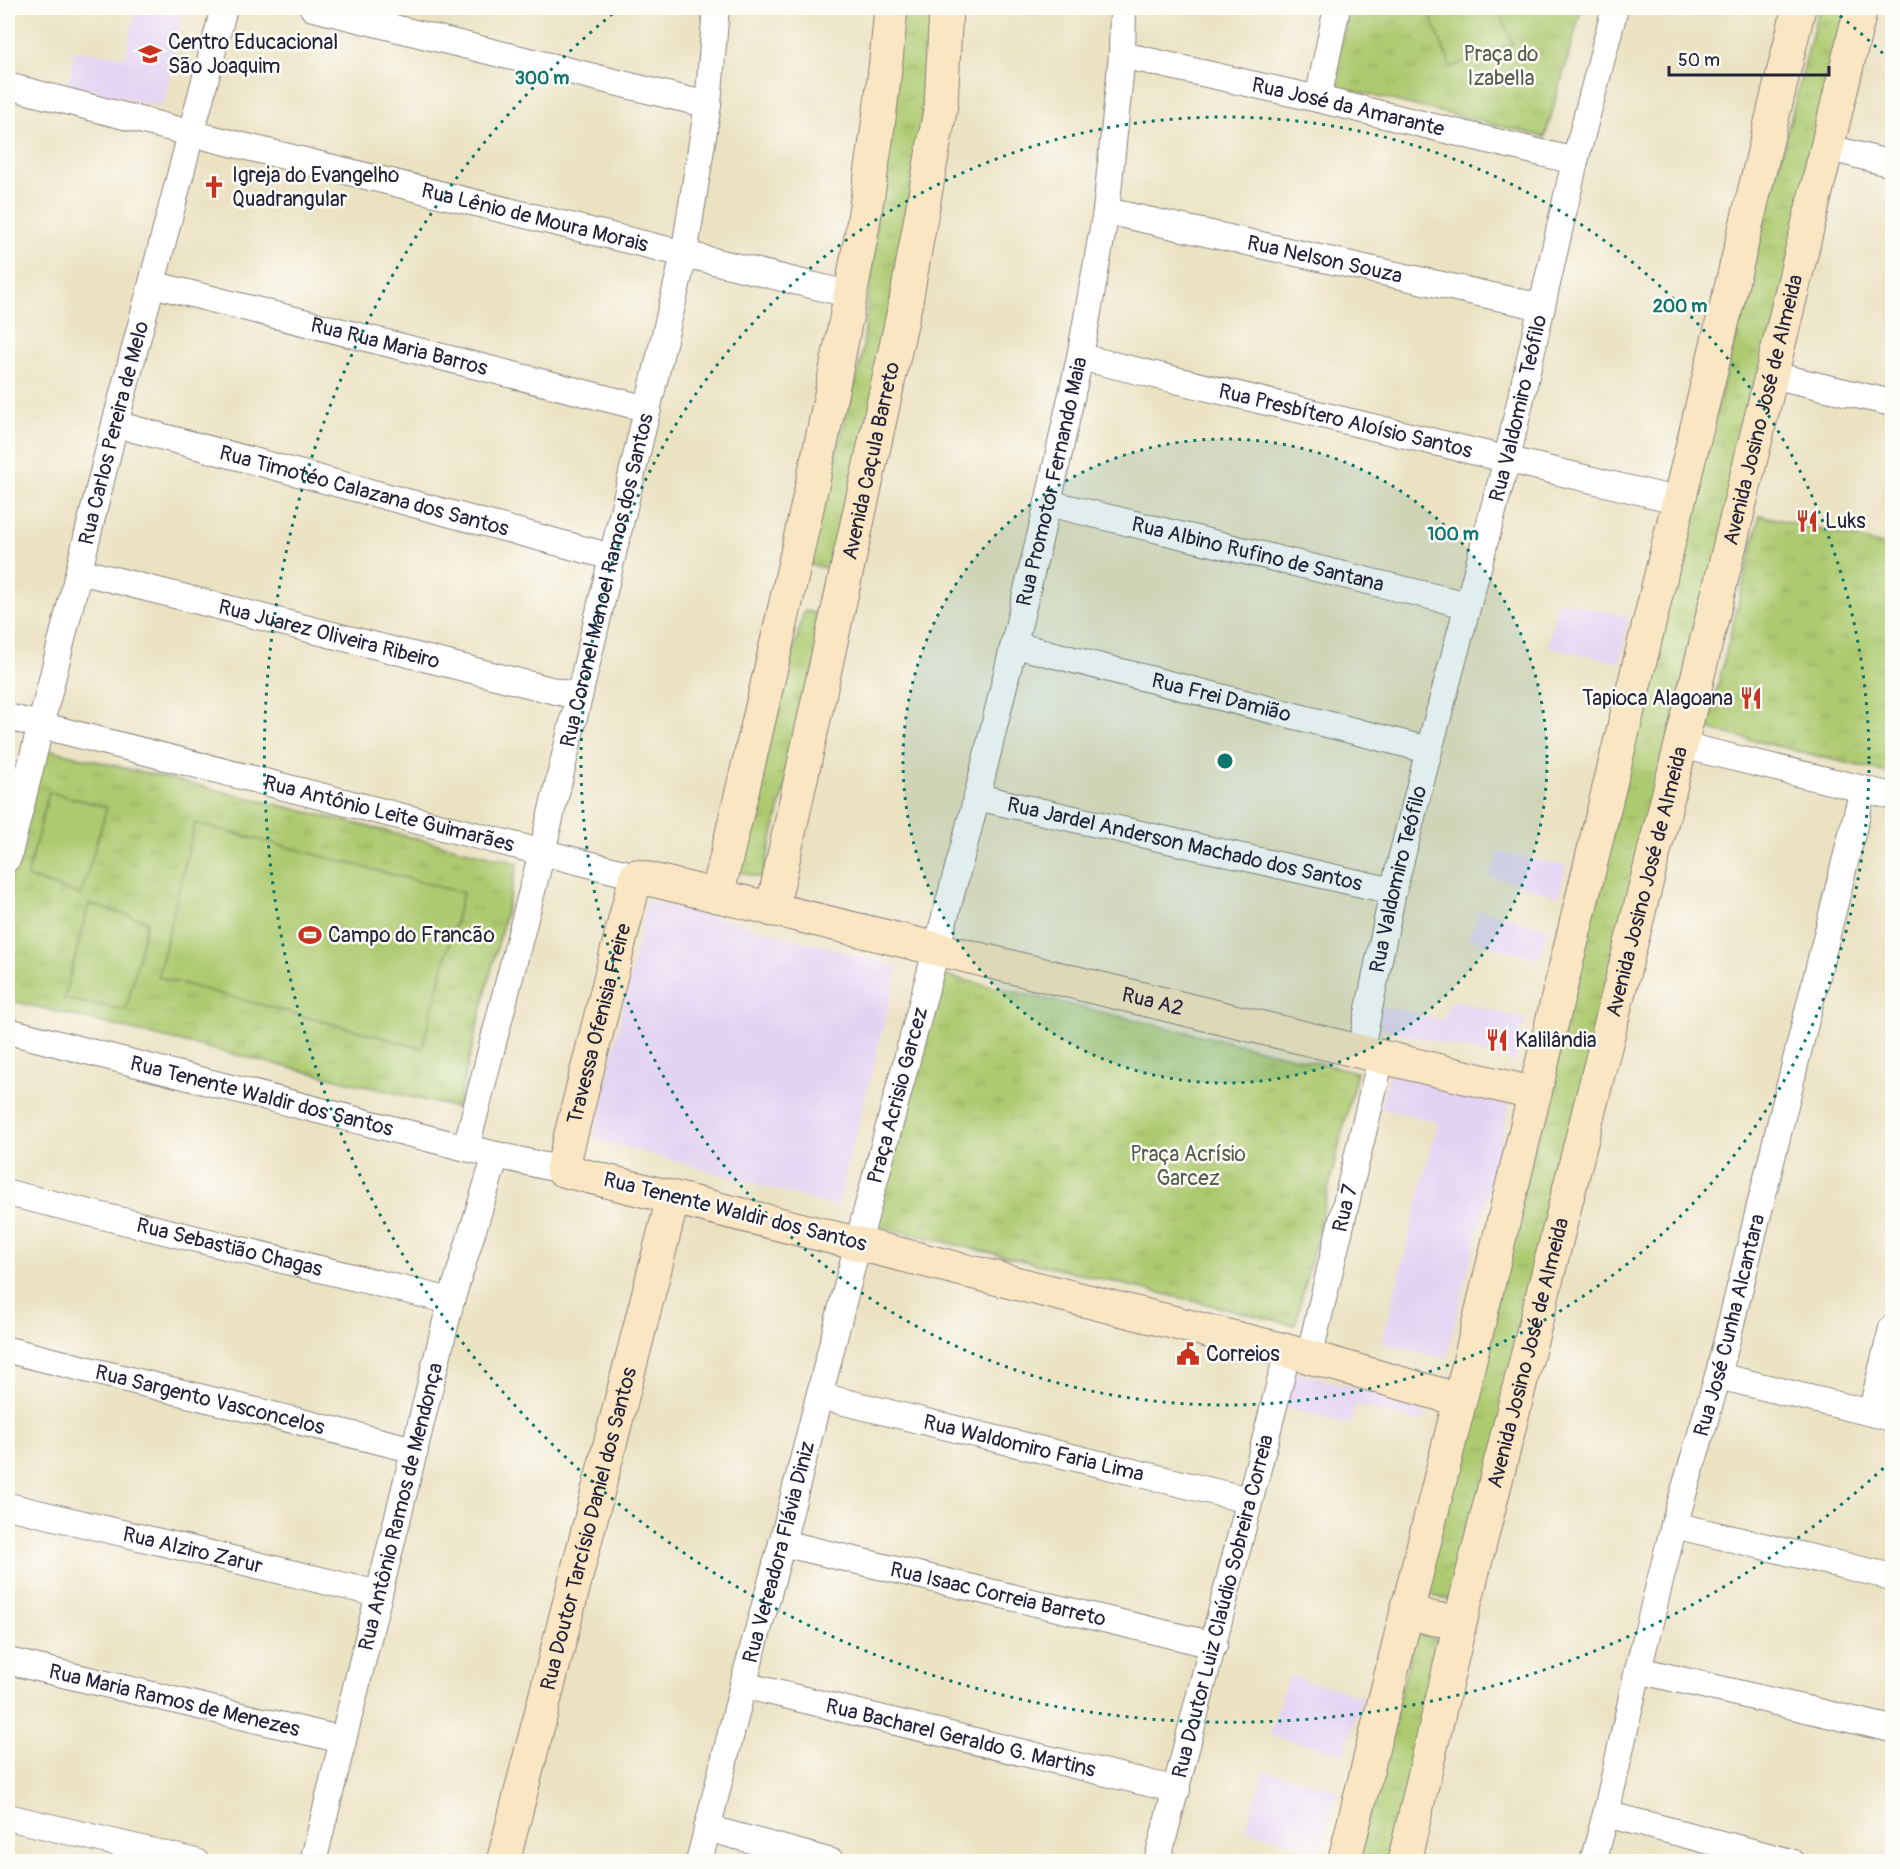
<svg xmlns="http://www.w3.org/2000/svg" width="1900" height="1869" font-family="Pangolin,sans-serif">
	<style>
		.built { fill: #e3d3f3 }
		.grass { fill: url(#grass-tufts); stroke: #687656; stroke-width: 1.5 }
		.pitch { fill: #adca70; stroke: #687656; stroke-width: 1.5 }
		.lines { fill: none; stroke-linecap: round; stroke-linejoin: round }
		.street-casing { stroke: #86827e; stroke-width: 28 }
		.secondary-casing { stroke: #86827e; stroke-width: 35 }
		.street { stroke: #fff; stroke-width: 26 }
		.secondary { stroke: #fbe6c4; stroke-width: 33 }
		.ring { fill: none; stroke: #0f766e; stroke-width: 3; stroke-dasharray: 3 6 }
		.labels { text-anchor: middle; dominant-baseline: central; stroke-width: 5; stroke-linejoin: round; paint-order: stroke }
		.poi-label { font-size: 21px; fill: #22223b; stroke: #fdfcf7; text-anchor: start }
		.park-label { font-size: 21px; fill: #535d4e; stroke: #fdfcf7 }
		.street-label { font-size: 21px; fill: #22223b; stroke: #fdfcf7 }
		.centre { fill: #0f766e; stroke: #fdfcf7; stroke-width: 3 }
		.ring-label { font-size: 18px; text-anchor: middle; font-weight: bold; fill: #0f766e; stroke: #fdfcf7; stroke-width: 5; stroke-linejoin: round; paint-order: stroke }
	</style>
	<defs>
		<pattern id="grass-tufts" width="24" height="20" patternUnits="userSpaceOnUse" patternTransform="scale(1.5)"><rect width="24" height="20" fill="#adca70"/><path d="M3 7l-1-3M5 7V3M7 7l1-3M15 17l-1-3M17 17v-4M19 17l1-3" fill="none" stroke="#95ad62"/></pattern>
	</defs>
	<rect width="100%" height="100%" fill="#fdfcf7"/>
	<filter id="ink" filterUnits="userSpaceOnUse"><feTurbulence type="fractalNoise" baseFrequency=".0167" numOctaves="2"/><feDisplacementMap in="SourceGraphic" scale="12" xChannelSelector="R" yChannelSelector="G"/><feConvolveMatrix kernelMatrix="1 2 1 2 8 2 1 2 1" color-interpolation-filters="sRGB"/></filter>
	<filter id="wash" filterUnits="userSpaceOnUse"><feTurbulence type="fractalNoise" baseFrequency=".008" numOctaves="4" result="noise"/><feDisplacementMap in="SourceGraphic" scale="24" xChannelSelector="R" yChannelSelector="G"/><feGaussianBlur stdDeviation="1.35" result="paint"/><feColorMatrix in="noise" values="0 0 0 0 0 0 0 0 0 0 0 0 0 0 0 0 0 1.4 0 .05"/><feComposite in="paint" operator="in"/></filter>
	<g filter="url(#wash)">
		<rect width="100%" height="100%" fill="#ebe2c2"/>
		<g class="built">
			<polygon points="137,8 182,16 163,107 68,84 75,50 125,57"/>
			<polygon points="1558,601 1629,617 1620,662 1548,647"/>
			<polygon points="1499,852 1566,866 1559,896 1490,876"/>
			<polygon points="647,900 899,966 837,1207 594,1138"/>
			<polygon points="1480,909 1549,929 1539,959 1468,939"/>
			<polygon points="1452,1000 1525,1019 1516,1062 1377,1027 1383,1006 1443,1020"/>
			<polygon points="1389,1074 1510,1104 1446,1359 1382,1343 1438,1122 1380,1108"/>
			<polygon points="1292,1371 1426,1407 1422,1422 1356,1405 1349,1425 1280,1406"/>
			<polygon points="1289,1676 1363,1696 1344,1754 1269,1735"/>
			<polygon points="1265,1770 1339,1790 1320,1849 1245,1829"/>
		</g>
		<g class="grass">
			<polygon points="896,8 932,8 927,100 886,337 838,571 807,564 862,356 892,79"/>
			<polygon points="1350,8 1582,8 1545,137 1329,85"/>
			<polygon points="1819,8 1855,8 1459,1603 1424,1593 1716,413"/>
			<polygon points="1760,515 1892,547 1892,774 1707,729"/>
			<polygon points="804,611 828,615 762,878 735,871"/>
			<polygon points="42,748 518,863 457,1108 8,1000 8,887"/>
			<polygon points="942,975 1357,1072 1295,1325 873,1225"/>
			<polygon points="1416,1633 1450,1644 1393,1861 1357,1862"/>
		</g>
		<g class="pitch">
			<polygon points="1427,8 1497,8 1513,44 1451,67"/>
			<polygon points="49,792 107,807 81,895 27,877"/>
			<polygon points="195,823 463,893 422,1048 158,977"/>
			<polygon points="89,904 147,921 126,1010 64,999"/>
		</g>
	</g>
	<g filter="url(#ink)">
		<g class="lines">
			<g class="street-casing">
				<g id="street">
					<polyline points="313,8 708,105"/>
					<path id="s1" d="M1122,55L1318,99L1575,161"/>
					<path id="s2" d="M8,86L190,133L852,295"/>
					<polyline points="1318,99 1337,8"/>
					<polyline points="1826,147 1892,164"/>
					<path id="s3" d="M1106,211L1542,307"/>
					<path id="s4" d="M152,284L648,409"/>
					<path id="s5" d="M1080,357L1680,501"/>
					<polyline points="1771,375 1892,403"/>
					<path id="s6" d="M115,424L612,557"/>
					<path id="s7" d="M1048,503L1467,605"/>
					<path id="s8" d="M79,571L579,697"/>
					<path id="s9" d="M1015,645L1429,750"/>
					<path id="s10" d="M8,717L636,876"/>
					<polyline points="1681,745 1892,796"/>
					<path id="s11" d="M977,797L1393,891"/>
					<path id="s12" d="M8,858L115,424L224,8"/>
					<path id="s13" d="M8,1031L466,1148L562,1170"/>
					<path id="s14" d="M1360,1053L1393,891L1429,750L1507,459L1575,161L1615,8"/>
					<path id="s15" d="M466,1148L542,852L684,255L708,105L716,8"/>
					<path id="s16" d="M8,1193L451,1301"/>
					<path id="s17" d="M8,1350L415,1450"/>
					<path id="s18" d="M1309,1357L1381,1058"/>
					<polyline points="1718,1376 1892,1418"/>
					<path id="s19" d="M820,1396L1248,1500"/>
					<polyline points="1871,1413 1892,1328"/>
					<path id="s20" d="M8,1506L379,1594"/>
					<polyline points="1674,1525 1892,1577"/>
					<path id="s21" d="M782,1543L1214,1645"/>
					<path id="s22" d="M8,1661L343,1740"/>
					<polyline points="1638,1670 1892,1729"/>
					<path id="s23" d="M743,1685L1177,1790"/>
					<polyline points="1606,1814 1791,1862"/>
					<polyline points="8,1817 196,1862"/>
					<polyline points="707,1828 832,1862"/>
					<path id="s24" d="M313,1862L451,1301L496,1155"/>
					<path id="s25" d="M699,1862L743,1685L782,1543L858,1243L977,797L1048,503L1080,357L1106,211L1122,55L1123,8"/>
					<path id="s26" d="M1157,1862L1288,1351"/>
					<path id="s27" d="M1593,1862L1606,1814L1638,1670L1674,1525L1718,1376L1863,789"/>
				</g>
			</g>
			<g class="secondary-casing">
				<g id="secondary">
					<path d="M717,896C754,743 790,589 823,434C852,293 879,152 891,8"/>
					<path id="s28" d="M772,910L906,301L941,105L946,8"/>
					<path id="s29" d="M1460,1400L1288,1351L562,1170L636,876L1535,1094"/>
					<path d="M1407,1606C1424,1620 1440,1621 1461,1619"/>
					<path id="s30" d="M503,1862L673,1198"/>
					<polyline points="1344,1862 1460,1400 1799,8"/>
					<path id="s31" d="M1404,1862L1461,1619L1681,745L1861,8"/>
				</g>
			</g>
			<use href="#street" class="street"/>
			<use href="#secondary" class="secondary"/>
		</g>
	</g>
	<circle cx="1225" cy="761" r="322" fill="#0f766e" fill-opacity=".12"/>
	<g class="ring">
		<circle cx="1225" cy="761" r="322"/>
		<circle cx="1225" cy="761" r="644"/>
		<path d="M1890 1462A966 966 0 1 1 617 10M1833 10A966 966 0 0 1 1890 60"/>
	</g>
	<defs>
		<g id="school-bare" transform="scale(1.8)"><path d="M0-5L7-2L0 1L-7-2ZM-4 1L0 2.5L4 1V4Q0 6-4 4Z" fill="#c8321e" stroke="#fdfcf7" stroke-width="2.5" paint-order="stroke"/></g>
		<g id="church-bare" transform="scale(1.8)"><path d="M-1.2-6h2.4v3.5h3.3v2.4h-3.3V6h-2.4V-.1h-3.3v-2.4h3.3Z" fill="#c8321e" stroke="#fdfcf7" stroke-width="2.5" paint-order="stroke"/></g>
		<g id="restaurant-bare" transform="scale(1.8)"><path d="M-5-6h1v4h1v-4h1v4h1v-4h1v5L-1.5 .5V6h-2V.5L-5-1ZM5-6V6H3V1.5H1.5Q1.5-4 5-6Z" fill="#c8321e" stroke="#fdfcf7" stroke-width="2.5" paint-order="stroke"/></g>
		<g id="stadium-bare" transform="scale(1.8)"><path d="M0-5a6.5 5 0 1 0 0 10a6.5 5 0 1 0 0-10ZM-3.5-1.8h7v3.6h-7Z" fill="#c8321e" stroke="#fdfcf7" stroke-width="2.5" paint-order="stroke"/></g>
		<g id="civic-bare" transform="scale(1.8)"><path d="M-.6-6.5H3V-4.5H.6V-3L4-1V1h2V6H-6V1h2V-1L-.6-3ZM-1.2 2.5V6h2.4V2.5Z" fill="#c8321e" stroke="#fdfcf7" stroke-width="2.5" paint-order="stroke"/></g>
	</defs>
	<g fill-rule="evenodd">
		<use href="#school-bare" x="150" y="54"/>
		<use href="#church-bare" x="214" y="187"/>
		<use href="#restaurant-bare" x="1807" y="521"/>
		<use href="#restaurant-bare" x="1751" y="698"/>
		<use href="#stadium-bare" x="310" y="935"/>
		<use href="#restaurant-bare" x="1497" y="1040"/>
		<use href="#civic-bare" x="1188" y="1354"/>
	</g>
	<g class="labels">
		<g class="poi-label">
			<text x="168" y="42">Centro Educacional<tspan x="168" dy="24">São Joaquim</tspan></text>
			<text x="232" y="175">Igreja do Evangelho<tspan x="232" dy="24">Quadrangular</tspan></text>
			<text x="1825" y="521">Luks</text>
			<text x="1733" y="698" text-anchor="end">Tapioca Alagoana</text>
			<text x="328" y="935">Campo do Francão</text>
			<text x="1515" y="1040">Kalilândia</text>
			<text x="1206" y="1354">Correios</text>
		</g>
		<g class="park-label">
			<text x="1501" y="54">Praça do<tspan x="1501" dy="24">Izabella</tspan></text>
			<text x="1188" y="1154">Praça Acrísio<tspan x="1188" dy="24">Garcez</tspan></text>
		</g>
		<g class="street-label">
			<text stroke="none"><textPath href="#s1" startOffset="232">Rua José da Amarante</textPath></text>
			<text stroke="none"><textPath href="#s2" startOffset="543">Rua Lênio de Moura Morais</textPath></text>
			<text stroke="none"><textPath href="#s3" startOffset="224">Rua Nelson Souza</textPath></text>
			<text stroke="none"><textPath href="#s4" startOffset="255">Rua Rua Maria Barros</textPath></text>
			<text stroke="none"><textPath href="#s14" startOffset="664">Rua Valdomiro Teófilo</textPath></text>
			<text stroke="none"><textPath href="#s31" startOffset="1496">Avenida Josino José de Almeida</textPath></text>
			<text stroke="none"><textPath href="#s5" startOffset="273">Rua Presbítero Aloísio Santos</textPath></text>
			<text stroke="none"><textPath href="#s12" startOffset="438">Rua Carlos Pereira de Melo</textPath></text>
			<text stroke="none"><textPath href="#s28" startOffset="460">Avenida Caçula Barreto</textPath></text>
			<text stroke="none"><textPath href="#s25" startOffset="1425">Rua Promotor Fernando Maia</textPath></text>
			<text stroke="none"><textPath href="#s6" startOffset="258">Rua Timotéo Calazana dos Santos</textPath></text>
			<text stroke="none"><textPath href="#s7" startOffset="216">Rua Albino Rufino de Santana</textPath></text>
			<text stroke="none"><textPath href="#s15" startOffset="585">Rua Coronel Manoel Ramos dos Santos</textPath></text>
			<text stroke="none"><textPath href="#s8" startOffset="258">Rua Juarez Oliveira Ribeiro</textPath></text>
			<text stroke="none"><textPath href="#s9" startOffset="213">Rua Frei Damião</textPath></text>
			<text stroke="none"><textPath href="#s10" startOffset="393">Rua Antônio Leite Guimarães</textPath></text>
			<text stroke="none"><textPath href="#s11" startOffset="213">Rua Jardel Anderson Machado dos Santos</textPath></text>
			<text stroke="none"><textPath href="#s14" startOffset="178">Rua Valdomiro Teófilo</textPath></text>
			<text stroke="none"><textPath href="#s31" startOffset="1010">Avenida Josino José de Almeida</textPath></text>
			<text stroke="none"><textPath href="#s29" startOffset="1762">Rua A2</textPath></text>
			<text stroke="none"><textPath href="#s29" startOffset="1078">Travessa Ofenisia Freire</textPath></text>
			<text stroke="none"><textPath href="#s13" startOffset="262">Rua Tenente Waldir dos Santos</textPath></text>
			<text stroke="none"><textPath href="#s25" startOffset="792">Praça Acrisio Garcez</textPath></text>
			<text stroke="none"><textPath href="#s18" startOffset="153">Rua 7</textPath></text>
			<text transform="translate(735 1212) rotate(14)">Rua Tenente Waldir dos Santos</text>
			<text stroke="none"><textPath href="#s16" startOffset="228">Rua Sebastião Chagas</textPath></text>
			<text stroke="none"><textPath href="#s27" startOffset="554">Rua José Cunha Alcantara</textPath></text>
			<text stroke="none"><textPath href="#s31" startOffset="524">Avenida Josino José de Almeida</textPath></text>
			<text stroke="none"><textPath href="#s17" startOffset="208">Rua Sargento Vasconcelos</textPath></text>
			<text stroke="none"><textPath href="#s19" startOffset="220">Rua Waldomiro Faria Lima</textPath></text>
			<text stroke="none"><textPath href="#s24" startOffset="366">Rua Antônio Ramos de Mendonça</textPath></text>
			<text stroke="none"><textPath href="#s30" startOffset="344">Rua Doutor Tarcísio Daniel dos Santos</textPath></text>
			<text stroke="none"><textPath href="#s20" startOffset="190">Rua Alziro Zarur</textPath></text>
			<text stroke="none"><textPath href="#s25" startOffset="320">Rua Vereadora Flávia Diniz</textPath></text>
			<text stroke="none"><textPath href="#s21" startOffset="222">Rua Isaac Correia Barreto</textPath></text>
			<text stroke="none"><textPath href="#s26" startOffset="264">Rua Doutor Luiz Claúdio Sobreira Correia</textPath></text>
			<text stroke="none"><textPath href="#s22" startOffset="171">Rua Maria Ramos de Menezes</textPath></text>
			<text stroke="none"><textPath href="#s23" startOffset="224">Rua Bacharel Geraldo G. Martins</textPath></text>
		</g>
	</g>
	<circle cx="1225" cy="761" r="9" class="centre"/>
	<g class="ring-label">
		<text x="542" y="84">300 m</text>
		<text x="1680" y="312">200 m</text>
		<text x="1453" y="540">100 m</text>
	</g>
	<rect width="1900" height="1869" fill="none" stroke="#fdfcf7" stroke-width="30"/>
	<path d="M1669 66v9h160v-9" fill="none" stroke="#22223b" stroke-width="3"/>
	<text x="1678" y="66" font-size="18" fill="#22223b" stroke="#fdfcf7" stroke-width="4.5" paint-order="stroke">50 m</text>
</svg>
